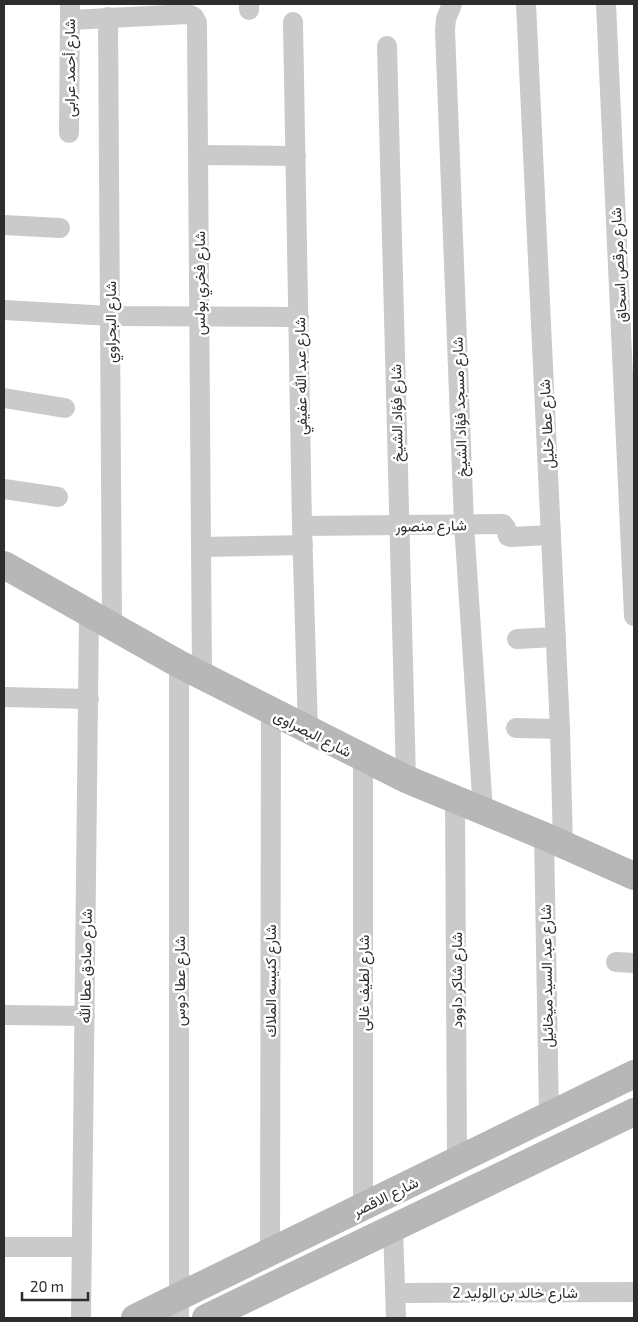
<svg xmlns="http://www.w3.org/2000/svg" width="638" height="1322" font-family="'Exo 2',Vazirmatn,sans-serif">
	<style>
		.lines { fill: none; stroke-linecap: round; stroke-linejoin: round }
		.street { stroke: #cacaca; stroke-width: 20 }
		.secondary { stroke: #b7b7b7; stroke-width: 28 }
		.labels { text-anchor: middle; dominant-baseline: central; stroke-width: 5; stroke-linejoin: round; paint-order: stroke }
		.street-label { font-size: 15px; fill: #2d2d2d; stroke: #fff }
	</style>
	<rect width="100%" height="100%" fill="#fff"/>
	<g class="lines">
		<g class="street">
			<polyline points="249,4 249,10"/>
			<polyline points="452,4 446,19 445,30 464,524 483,811"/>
			<polyline points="526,4 560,729 563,845"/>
			<polyline points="606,4 634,616"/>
			<polyline points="108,17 112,626"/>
			<polyline points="70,20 188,14 194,17 197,23 202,676"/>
			<polyline points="293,22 302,526 308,730"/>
			<polyline points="387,46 406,779"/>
			<polyline points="69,133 70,4"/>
			<polyline points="198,155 296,156"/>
			<polyline points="4,225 60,228"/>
			<polyline points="4,310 110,316 299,317"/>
			<polyline points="4,398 65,408"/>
			<polyline points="4,489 58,497"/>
			<polyline points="302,526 503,524 506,528 508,536 511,537 551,535"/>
			<polyline points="201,547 303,545"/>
			<polyline points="517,639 556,637"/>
			<polyline points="4,697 89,699"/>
			<polyline points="516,728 560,729"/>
			<polyline points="455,799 457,1161"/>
			<polyline points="544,836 549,1116"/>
			<polyline points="616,962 634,963"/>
			<polyline points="4,1015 85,1016"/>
			<polyline points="363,1207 363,758"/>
			<polyline points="393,1228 396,1318"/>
			<polyline points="4,1247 82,1247"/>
			<polyline points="270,1252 271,711"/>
			<polyline points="395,1293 634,1292"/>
			<polyline points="81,1318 89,614"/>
			<polyline points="179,1318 179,664"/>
		</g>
		<g class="secondary">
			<polyline points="4,565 179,664 406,779 544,836 634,876"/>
			<polyline points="135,1318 634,1074"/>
			<polyline points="206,1318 634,1112"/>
		</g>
	</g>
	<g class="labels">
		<g class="street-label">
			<text transform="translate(69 68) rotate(-90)">شارع أحمد عرابى</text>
			<text transform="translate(618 265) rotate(-93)">شارع مرقص اسحاق</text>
			<text transform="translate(199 283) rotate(-90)">شارع فخري بولس</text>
			<text transform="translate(110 322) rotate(-90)">شارع البحراوي</text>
			<text transform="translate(300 376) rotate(-91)">شارع عبد الله عفيفي</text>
			<text transform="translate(459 407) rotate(-92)">شارع مسجد فؤاد الشيخ</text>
			<text transform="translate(396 413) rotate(-91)">شارع فؤاد الشيخ</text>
			<text transform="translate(546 424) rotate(-93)">شارع عطا خليل</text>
			<text transform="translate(431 525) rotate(-1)">شارع منصور</text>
			<text transform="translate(313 733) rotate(27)">شارع البصراوى</text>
			<text transform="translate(85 966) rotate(-89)">شارع صادق عطا الله</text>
			<text transform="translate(546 976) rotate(-91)">شارع عبد السيد ميخائيل</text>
			<text transform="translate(456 980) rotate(-90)">شارع شاكر داوود</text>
			<text transform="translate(179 981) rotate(-90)">شارع عطا دوس</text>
			<text transform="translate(270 981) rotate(-90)">شارع كنيسه الملاك</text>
			<text transform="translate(363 983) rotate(-90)">شارع لطيف غالى</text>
			<text transform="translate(385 1196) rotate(-26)">شارع الاقصر</text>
			<text x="515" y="1292">شارع خالد بن الوليد 2</text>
		</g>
	</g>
	<rect width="638" height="1322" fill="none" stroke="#2d2d2d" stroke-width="10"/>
	<path d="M22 1292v8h66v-8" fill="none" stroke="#2d2d2d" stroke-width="2.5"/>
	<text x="30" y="1292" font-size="15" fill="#2d2d2d" stroke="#ffffff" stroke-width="4" paint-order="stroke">20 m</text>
</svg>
